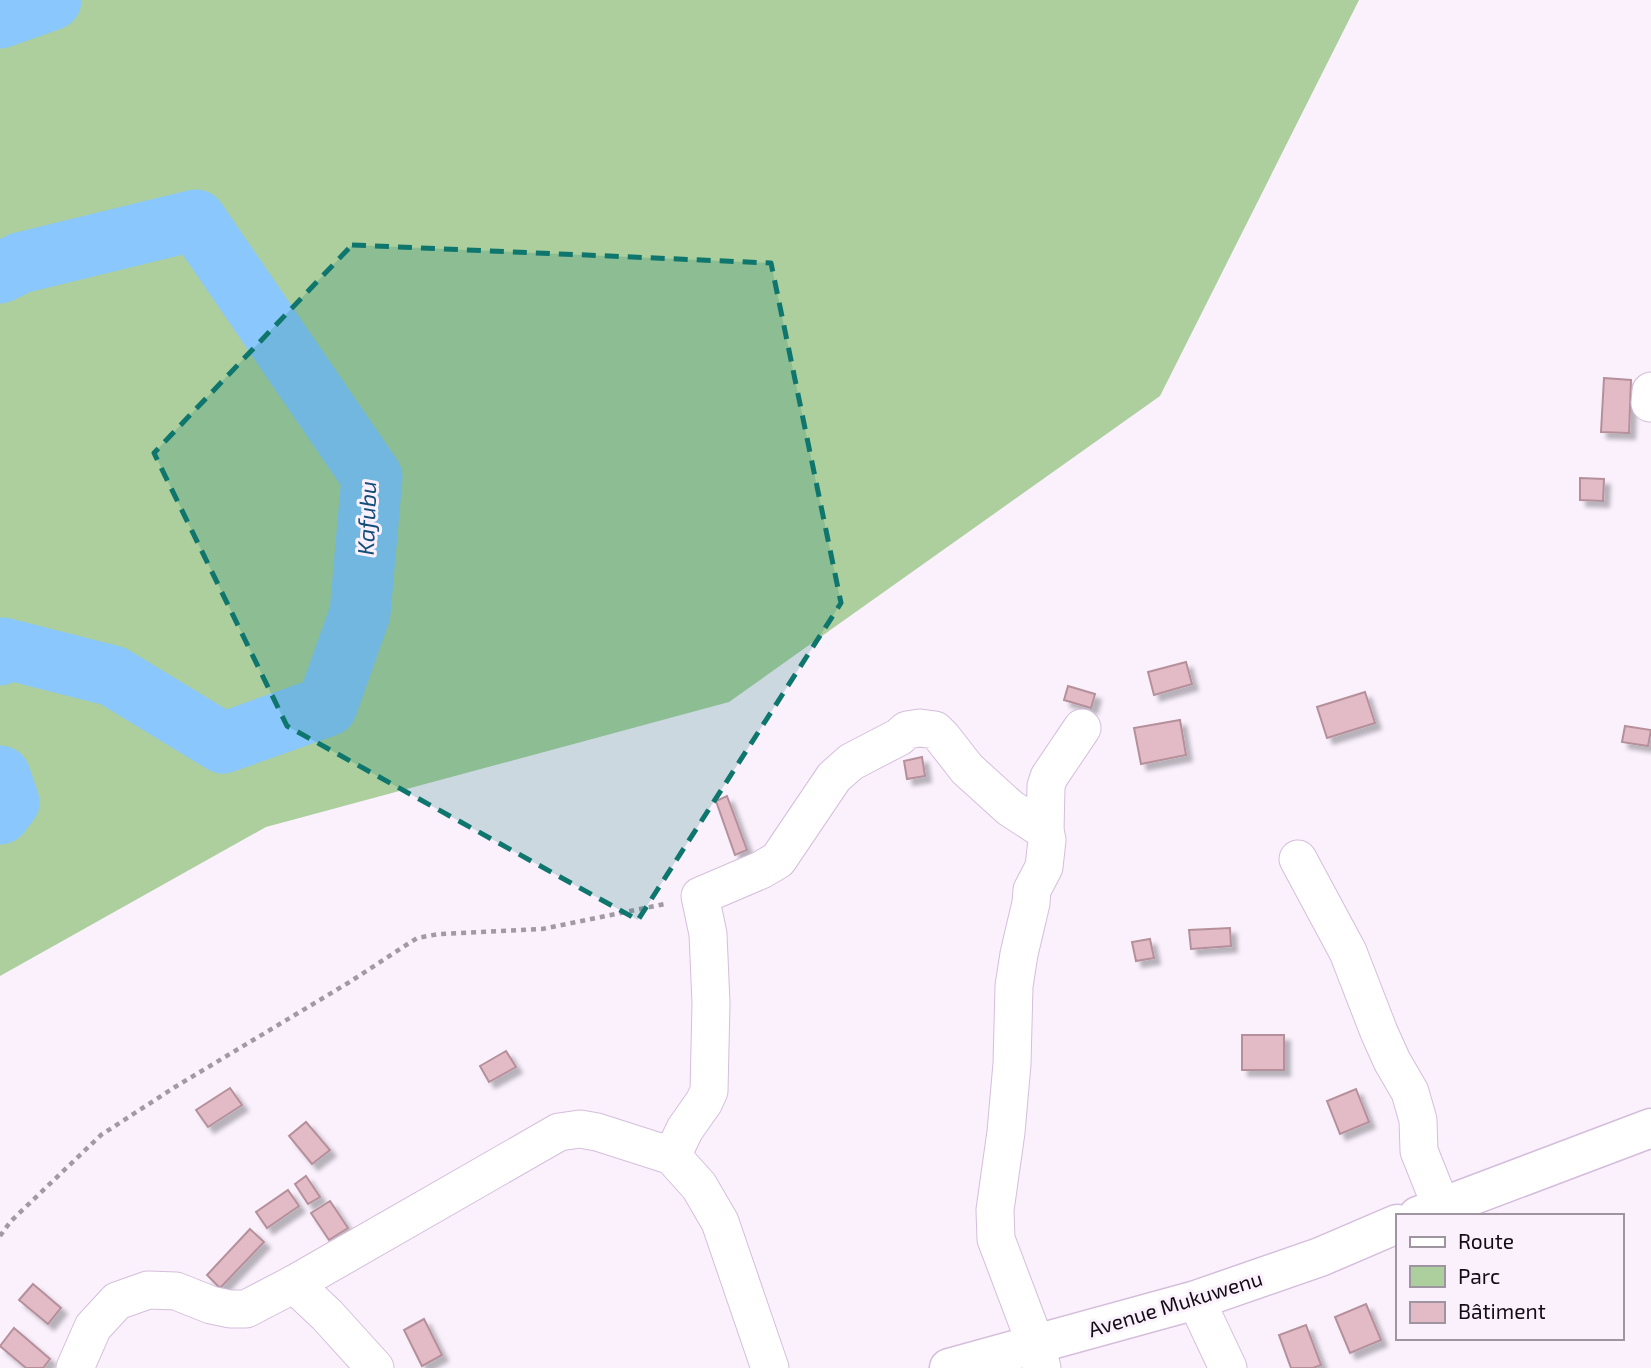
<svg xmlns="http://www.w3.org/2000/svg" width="1651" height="1368" font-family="'Exo 2',sans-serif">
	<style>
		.green { fill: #accf9d }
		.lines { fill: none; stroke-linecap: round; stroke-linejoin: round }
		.river { stroke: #8ac7fc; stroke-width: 61 }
		.building { fill: #e2bbc6; stroke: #b5909b; stroke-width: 2; filter: url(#shadow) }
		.street-casing { stroke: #d5bedb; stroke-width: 39 }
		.secondary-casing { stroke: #d5bedb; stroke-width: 41 }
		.path { stroke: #a199a4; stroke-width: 4.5; stroke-dasharray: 5 5; stroke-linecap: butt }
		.street { stroke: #fff; stroke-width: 37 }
		.secondary { stroke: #fff; stroke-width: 38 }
		.marked { fill: #0f766e; fill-opacity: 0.2; stroke: #0f766e; stroke-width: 5; stroke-dasharray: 14 9; stroke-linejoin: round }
		.labels { text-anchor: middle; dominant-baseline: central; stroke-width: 6; stroke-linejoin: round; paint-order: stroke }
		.street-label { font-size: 21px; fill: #130c15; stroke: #faf1fd }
		.water-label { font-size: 23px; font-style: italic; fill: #154e79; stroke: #faf1fd }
	</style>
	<defs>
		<filter id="shadow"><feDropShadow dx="6" dy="6" stdDeviation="2" flood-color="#0004"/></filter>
	</defs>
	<rect width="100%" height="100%" fill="#faf1fd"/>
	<polygon class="green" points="0,0 1359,0 1160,396 729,702 266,827 0,976"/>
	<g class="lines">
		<g class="river">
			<polyline points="0,18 51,0"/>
			<polyline points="0,273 20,263 196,220 372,477 360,613 327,706 223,743 113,676 3,648 0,655"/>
			<polyline points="0,776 9,802 0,814"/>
		</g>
	</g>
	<g class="building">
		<polygon points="1604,378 1631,380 1629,433 1601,432"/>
		<polygon points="1580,478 1604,479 1603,501 1580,500"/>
		<polygon points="1186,662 1192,684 1154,695 1148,672"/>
		<polygon points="1068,686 1095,694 1091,708 1064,700"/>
		<polygon points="1365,692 1375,723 1327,738 1317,707"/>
		<polygon points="1180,720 1186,755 1141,764 1134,728"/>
		<polygon points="1625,726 1651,730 1648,746 1622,742"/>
		<polygon points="922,757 925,776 907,779 904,761"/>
		<polygon points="727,796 747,850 735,855 716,801"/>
		<polygon points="1230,928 1231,946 1191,949 1189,930"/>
		<polygon points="1150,939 1154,958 1136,961 1132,942"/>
		<rect x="1242" y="1035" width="42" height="35"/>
		<polygon points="506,1051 516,1067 489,1082 480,1066"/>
		<polygon points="230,1088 242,1105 208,1127 196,1110"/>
		<polygon points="1356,1089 1369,1122 1340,1134 1327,1101"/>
		<polygon points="306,1122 330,1150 312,1164 289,1136"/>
		<polygon points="306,1176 320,1197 308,1204 295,1184"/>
		<polygon points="288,1190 299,1206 267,1228 256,1212"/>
		<polygon points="330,1201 348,1228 329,1240 311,1213"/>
		<polygon points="250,1229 264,1242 220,1288 207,1275"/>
		<polygon points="33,1284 61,1308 48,1324 19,1300"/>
		<polygon points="1366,1304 1381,1340 1350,1353 1335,1317"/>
		<polygon points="424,1319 442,1355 422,1366 404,1330"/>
		<polygon points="1306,1325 1321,1365 1313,1368 1291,1368 1279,1335"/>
		<polygon points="14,1328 50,1359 43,1368 26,1368 0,1346"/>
	</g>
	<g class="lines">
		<g class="street-casing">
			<g id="street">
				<polyline points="1650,403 1651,391"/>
				<polyline points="1298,859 1348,952 1379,1032 1392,1061 1410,1092 1418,1120 1419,1151 1441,1206"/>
				<polyline points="672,1156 685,1129 704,1102 709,1091 711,1003 708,934 700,896 761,870 778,860 834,777 851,762 899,737 907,730 920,728 935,730 942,737 967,769 1010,808 1045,831"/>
				<polyline points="294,1284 559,1132 580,1129 597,1132 672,1156 699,1186 720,1222 770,1368"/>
				<polyline points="1196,1300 1228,1368"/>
				<polyline points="75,1368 93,1327 117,1301 148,1290 176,1291 211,1305 230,1309 246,1309 294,1284 327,1315 375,1368"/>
				<polyline points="1042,1368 1036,1345 996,1239 995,1210 1006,1132 1012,1064 1014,986 1019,954 1031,903 1032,890 1044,867 1047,840 1045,831 1046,786 1049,777 1082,728"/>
			</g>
		</g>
		<g class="secondary-casing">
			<g id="secondary">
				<polyline points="1418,1216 1651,1128"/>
				<polyline points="949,1368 1196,1300 1320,1257 1397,1224"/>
			</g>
		</g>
		<polyline class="path" points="0,1236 11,1221 101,1135 175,1087 348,983 417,938 439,934 542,929 665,904"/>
		<use href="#street" class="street"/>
		<use href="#secondary" class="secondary"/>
	</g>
	<path class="marked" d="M352,245L771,263L841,603L638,920L287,726L154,453Z"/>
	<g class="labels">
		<g class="street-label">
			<text transform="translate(1175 1303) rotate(-17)">Avenue Mukuwenu</text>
		</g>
		<g class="water-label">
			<text transform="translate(366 518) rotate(-88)">Kafubu</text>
		</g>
	</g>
	<rect x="1396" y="1214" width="228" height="126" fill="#faf1fd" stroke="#9e95a0" stroke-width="2"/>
	<rect x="1410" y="1237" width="35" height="10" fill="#ffffff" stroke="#9e95a0" stroke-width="2"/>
	<text x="1458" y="1249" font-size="21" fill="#130c15">Route</text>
	<rect x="1410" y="1266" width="35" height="21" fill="#accf9d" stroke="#9e95a0" stroke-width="2"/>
	<text x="1458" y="1284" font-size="21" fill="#130c15">Parc</text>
	<rect x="1410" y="1302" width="35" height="21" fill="#e2bbc6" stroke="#9e95a0" stroke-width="2"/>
	<text x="1458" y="1319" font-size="21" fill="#130c15">Bâtiment</text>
</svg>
